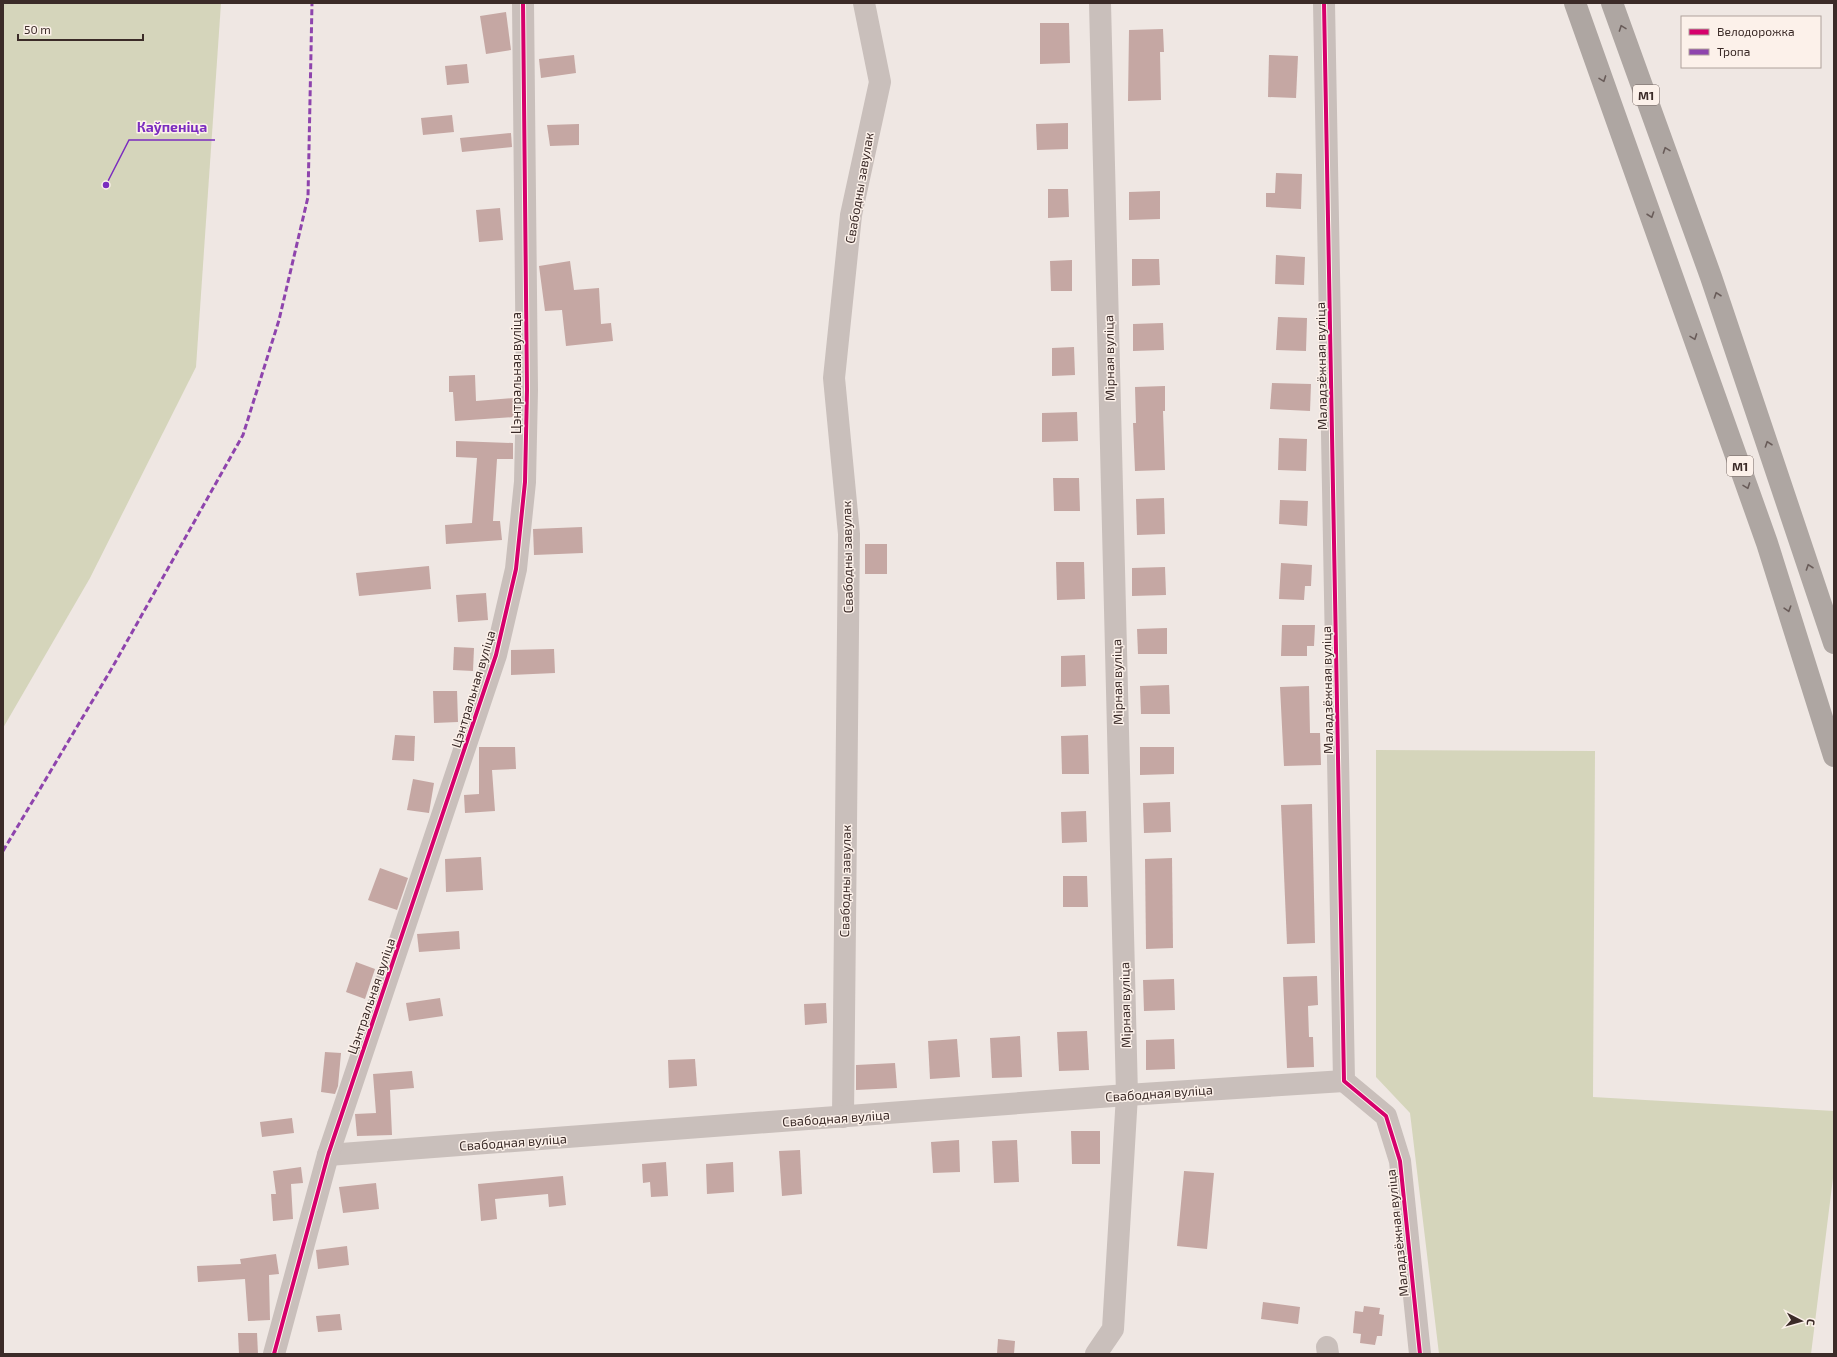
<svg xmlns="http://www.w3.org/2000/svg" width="1837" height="1357" font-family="'Exo 2',sans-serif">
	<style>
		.green { fill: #d5d5bb }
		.building { fill: #c5a7a3 }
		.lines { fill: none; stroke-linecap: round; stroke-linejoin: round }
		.minor { stroke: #c9bfbb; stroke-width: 22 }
		.highway { stroke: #aea6a2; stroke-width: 22 }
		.quiet { stroke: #8e44ad; stroke-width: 3; stroke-dasharray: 6 3; stroke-linecap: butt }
		.cycleway-casing { stroke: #fcf1ea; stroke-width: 6 }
		.cycleway { stroke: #d6006c; stroke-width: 4 }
		.oneway { stroke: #695c59 }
		.labels { text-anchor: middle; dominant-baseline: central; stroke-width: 3; stroke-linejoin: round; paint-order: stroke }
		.shield { fill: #fcf1ea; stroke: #756662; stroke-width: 1 }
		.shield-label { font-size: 12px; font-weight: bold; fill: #3b2b28 }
		.street-label { font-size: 13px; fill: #3b2b28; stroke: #fcf1ea }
		.leader { fill: none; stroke: #7b2cbf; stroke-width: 1.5 }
		.callout-dot { fill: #7b2cbf; stroke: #fcf1ea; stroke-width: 1.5 }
		.callout-label { font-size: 14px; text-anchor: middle; font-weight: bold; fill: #7b2cbf; stroke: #fcf1ea; stroke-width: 3; stroke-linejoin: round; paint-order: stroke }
	</style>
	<rect width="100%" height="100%" fill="#efe7e3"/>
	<g class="green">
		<polygon points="3,3 221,3 196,367 90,578 3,728"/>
		<polygon points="1376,750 1595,751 1593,1097 1834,1111 1834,1170 1811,1354 1439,1354 1410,1113 1376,1077"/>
	</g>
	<g class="building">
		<polygon points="506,12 511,50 486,54 480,16"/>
		<polygon points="1040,23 1069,23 1070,63 1040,64"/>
		<polygon points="1163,29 1164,52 1160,52 1161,100 1128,101 1129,30"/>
		<polygon points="574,55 576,73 541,78 539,59"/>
		<polygon points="1269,55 1298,56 1296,98 1268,97"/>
		<polygon points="467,64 469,83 447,85 445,66"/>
		<polygon points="452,115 454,132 423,135 421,118"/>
		<polygon points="1068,123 1068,149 1037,150 1036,124"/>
		<polygon points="579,124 579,145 550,146 547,125"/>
		<polygon points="511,133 512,147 462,152 460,138"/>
		<polygon points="1276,173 1302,174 1301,209 1266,207 1266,193 1275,193"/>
		<polygon points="1048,189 1068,189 1069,217 1048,218"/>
		<polygon points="1160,191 1160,219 1129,220 1129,192"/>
		<polygon points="500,208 503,240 479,242 476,210"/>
		<polygon points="1276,255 1305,257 1304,285 1275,284"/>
		<polygon points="1132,259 1159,259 1160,285 1132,286"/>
		<polygon points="1072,260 1072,291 1051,291 1050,261"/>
		<polygon points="570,261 574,290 599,288 601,324 611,323 613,341 566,346 562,310 545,311 539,266"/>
		<polygon points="1278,317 1307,318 1306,351 1276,350"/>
		<polygon points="1163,323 1164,350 1133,351 1133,324"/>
		<polygon points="1074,347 1075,375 1052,376 1052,348"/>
		<polygon points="475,375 476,401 513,398 514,417 455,421 453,392 449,392 449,376"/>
		<polygon points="1272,383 1311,384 1310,411 1270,409"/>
		<polygon points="1165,386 1165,411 1163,411 1165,470 1135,471 1133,423 1136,423 1135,387"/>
		<polygon points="1077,412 1078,441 1042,442 1042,413"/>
		<polygon points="1279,438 1307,439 1306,471 1278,470"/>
		<polygon points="456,441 513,443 513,459 497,459 493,521 500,521 502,540 446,544 445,525 472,523 477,458 456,457"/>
		<polygon points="1053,478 1079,478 1080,511 1054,511"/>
		<polygon points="1164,498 1165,534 1137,535 1136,499"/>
		<polygon points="1280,500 1308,501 1307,526 1279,524"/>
		<polygon points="582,527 583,553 534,555 533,529"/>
		<rect x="865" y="544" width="22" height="30"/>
		<polygon points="1056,562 1084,562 1085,599 1057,600"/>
		<polygon points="1281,563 1312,565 1311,586 1305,586 1304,600 1279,599"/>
		<polygon points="429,566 431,589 359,596 356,573"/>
		<polygon points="1165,567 1166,595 1132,596 1132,568"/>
		<polygon points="486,593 488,620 458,622 456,595"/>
		<polygon points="1282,625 1315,625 1314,646 1307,646 1307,656 1281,656"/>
		<polygon points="1167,628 1167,654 1138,654 1137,629"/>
		<polygon points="454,647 474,648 473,671 453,670"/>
		<polygon points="554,649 555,673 511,675 511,650"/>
		<polygon points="1085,655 1086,686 1061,687 1061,656"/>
		<polygon points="1169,685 1170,714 1141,714 1140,686"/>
		<polygon points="1309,686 1310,733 1320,733 1321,765 1284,766 1280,687"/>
		<polygon points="433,691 457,691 458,722 434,723"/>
		<polygon points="395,735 415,736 414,761 392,760"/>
		<polygon points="1088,735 1089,774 1062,774 1061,736"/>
		<polygon points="479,747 515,747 516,769 492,770 495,811 465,813 464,795 479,794"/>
		<polygon points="1140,747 1174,747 1174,774 1140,775"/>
		<polygon points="413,779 434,783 429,813 407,810"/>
		<polygon points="1170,802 1171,832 1144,833 1143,803"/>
		<polygon points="1312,804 1315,943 1287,944 1281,805"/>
		<polygon points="1086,811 1087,842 1062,843 1061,812"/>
		<polygon points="481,857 483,890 446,892 445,859"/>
		<polygon points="1172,858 1173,948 1146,949 1145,859"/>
		<polygon points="380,868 408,878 397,910 368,900"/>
		<polygon points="1063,876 1087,876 1088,907 1063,907"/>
		<polygon points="459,931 460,949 419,952 417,934"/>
		<polygon points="356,962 375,969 365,999 346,992"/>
		<polygon points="1317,976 1318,1005 1308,1006 1309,1037 1313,1037 1314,1067 1287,1068 1283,977"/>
		<polygon points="1174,979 1175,1010 1144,1011 1143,980"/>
		<polygon points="440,998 443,1016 409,1021 406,1003"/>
		<polygon points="826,1003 827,1023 805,1025 804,1004"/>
		<polygon points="1087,1031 1089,1070 1059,1071 1057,1032"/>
		<polygon points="1020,1036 1022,1077 992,1078 990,1038"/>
		<polygon points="957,1039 960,1077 930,1079 928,1041"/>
		<polygon points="1174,1039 1175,1069 1146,1070 1146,1040"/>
		<polygon points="325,1052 341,1053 338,1086 335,1094 321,1092"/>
		<polygon points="695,1059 697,1086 669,1088 668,1060"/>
		<polygon points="895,1063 897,1088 856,1090 856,1065"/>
		<polygon points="412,1071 414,1088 390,1090 392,1135 357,1136 355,1114 376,1113 373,1074"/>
		<polygon points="292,1118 294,1133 262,1137 260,1122"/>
		<polygon points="1071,1131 1100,1131 1100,1164 1072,1164"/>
		<polygon points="959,1140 960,1172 933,1173 931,1142"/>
		<polygon points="1017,1140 1019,1182 994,1183 992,1141"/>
		<polygon points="800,1150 802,1194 782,1196 779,1151"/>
		<polygon points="666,1162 668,1196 651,1197 650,1182 643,1183 642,1164"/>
		<polygon points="733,1162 734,1192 707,1194 706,1164"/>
		<polygon points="301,1167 303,1183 291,1184 293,1219 273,1221 271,1194 276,1194 273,1171"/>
		<polygon points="1184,1171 1214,1173 1207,1249 1177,1246"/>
		<polygon points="563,1176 566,1205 549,1207 548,1194 495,1199 497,1219 481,1221 478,1184"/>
		<polygon points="376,1183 379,1209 343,1213 339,1187"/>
		<polygon points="347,1246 349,1265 318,1269 316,1250"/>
		<polygon points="276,1254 279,1274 269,1275 270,1320 248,1321 245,1279 198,1282 197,1266 241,1264 240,1259"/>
		<polygon points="1263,1302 1300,1307 1298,1324 1261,1319"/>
		<polygon points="1364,1306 1380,1308 1379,1314 1384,1315 1382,1336 1377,1336 1375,1345 1360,1343 1361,1334 1353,1333 1355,1311 1363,1312"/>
		<polygon points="340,1314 342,1330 318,1332 316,1316"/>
		<polygon points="238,1333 257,1333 258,1354 239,1354"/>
		<polygon points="998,1339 1015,1341 1014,1354 997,1354"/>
	</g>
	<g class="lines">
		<g class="minor">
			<polyline points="1324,3 1344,1081 1386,1116 1400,1161 1420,1354"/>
			<polyline points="843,1117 849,534 834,378 851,215 880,82 864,3"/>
			<polyline points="328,1155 1127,1095 1344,1081"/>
			<polyline points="1327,1347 1328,1354"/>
			<polyline points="274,1354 328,1155 496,655 516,569 525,482 527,390 523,3"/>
			<polyline points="1096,1354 1113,1329 1127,1095 1100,3"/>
		</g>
		<g class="highway">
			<polyline points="1575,3 1767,543 1834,756"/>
			<polyline points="1612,3 1711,277 1834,643"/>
		</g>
		<polyline class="quiet" points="3,851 112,668 243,435 279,320 308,197 312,3"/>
		<g class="cycleway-casing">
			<g id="cycleway">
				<polyline points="1324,3 1344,1081 1386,1116 1400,1161 1420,1354"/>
				<polyline points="274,1354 328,1155 496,655 516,569 525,482 527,390 523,3"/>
			</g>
		</g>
		<use href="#cycleway" class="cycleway"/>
	</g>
	<defs><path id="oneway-chevron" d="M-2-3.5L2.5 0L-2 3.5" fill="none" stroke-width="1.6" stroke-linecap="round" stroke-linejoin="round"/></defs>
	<g class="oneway">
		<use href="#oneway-chevron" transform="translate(1622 28) rotate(-110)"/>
		<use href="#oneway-chevron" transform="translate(1603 79) rotate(70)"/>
		<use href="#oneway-chevron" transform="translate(1666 150) rotate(-110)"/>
		<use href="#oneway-chevron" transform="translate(1651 215) rotate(71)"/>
		<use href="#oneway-chevron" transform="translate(1717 295) rotate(-109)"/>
		<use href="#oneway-chevron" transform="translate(1694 337) rotate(70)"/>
		<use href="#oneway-chevron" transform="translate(1768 444) rotate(-109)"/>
		<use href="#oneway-chevron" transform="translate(1747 486) rotate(70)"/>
		<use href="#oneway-chevron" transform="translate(1809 567) rotate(-109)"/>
		<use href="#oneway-chevron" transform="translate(1788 609) rotate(73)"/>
	</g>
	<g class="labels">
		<g class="shield">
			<rect x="1633" y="85" width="26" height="20" rx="3"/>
			<rect x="1727" y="456" width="26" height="20" rx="3"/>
		</g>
		<g class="shield-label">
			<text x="1646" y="95">М1</text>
			<text x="1740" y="466">М1</text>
		</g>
		<g class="street-label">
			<text transform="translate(859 188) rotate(-80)">Свабодны завулак</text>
			<text transform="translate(1109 358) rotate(-91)">Мірная вуліца</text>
			<text transform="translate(1321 366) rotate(-91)">Маладзёжная вуліца</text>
			<text transform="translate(516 373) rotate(-90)">Цэнтральная вуліца</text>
			<text transform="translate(847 557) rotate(-91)">Свабодны завулак</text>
			<text transform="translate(1117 682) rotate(-91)">Мірная вуліца</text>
			<text transform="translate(473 689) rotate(-73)">Цэнтральная вуліца</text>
			<text transform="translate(1327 690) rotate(-91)">Маладзёжная вуліца</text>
			<text transform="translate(845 881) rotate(-89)">Свабодны завулак</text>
			<text transform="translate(371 996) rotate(-71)">Цэнтральная вуліца</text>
			<text transform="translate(1125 1005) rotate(-91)">Мірная вуліца</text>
			<text transform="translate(1159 1093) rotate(-4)">Свабодная вуліца</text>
			<text transform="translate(836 1118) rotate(-4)">Свабодная вуліца</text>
			<text transform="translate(513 1142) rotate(-4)">Свабодная вуліца</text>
			<text transform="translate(1397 1233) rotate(-96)">Маладзёжная вуліца</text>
		</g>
	</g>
	<path class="leader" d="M106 185L129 140H215"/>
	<circle class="callout-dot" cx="106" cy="185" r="4"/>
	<g class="callout-label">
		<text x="172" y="132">Каўпеніца</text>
	</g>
	<rect width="1837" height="1357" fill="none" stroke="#3b2b28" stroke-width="8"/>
	<rect x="1681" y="16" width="140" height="52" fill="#fcf1ea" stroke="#afa29c"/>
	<rect x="1689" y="29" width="20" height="6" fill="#d6006c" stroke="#afa29c"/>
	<text x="1717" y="36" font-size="12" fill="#3b2b28">Велодорожка</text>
	<rect x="1689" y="49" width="20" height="6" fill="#8e44ad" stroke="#afa29c"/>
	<text x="1717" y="56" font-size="12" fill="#3b2b28">Тропа</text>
	<g transform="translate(1801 1321) rotate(96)" stroke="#fcf1ea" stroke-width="3" paint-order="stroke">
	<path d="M0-3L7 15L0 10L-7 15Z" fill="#3b2b28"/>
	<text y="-6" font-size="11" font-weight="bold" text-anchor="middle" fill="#3b2b28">С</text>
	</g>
	<path d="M18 34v6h125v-6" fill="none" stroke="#3b2b28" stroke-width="2"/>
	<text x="24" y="34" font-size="12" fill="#3b2b28" stroke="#fcf1ea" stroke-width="3" paint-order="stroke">50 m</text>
</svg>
